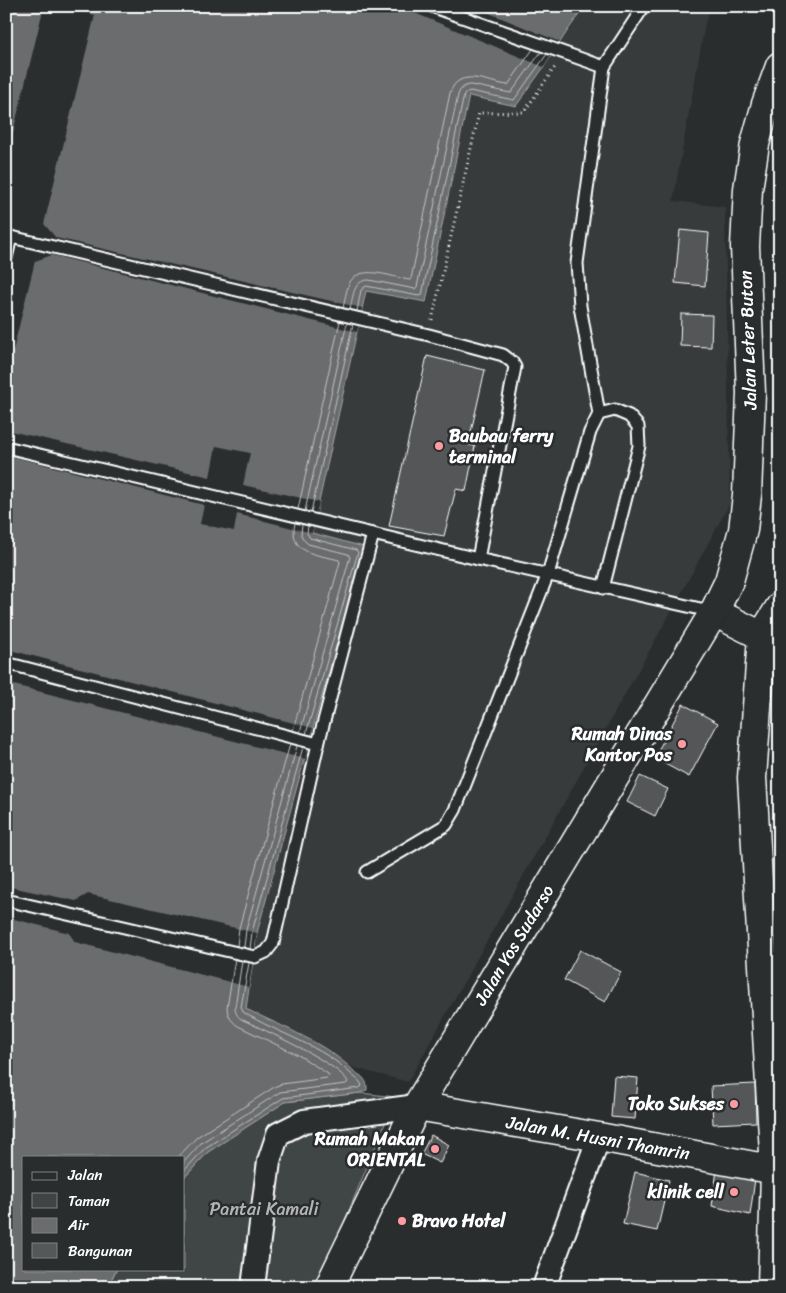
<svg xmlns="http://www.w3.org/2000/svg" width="786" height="1293" font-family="Sriracha,sans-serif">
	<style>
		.built { fill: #373a3b }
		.green { fill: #414445; stroke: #a0a2a2 }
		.water { fill: #6a6c6d; stroke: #a6a7a7 }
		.pier { fill: #2a2d2e }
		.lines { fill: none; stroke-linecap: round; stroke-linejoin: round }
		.shore { stroke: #c3c4c5; stroke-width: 1 }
		.building { fill: #555758; stroke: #fff }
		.lane-casing { stroke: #fff; stroke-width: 15 }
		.street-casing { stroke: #fff; stroke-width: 26 }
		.secondary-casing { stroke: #fff; stroke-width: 31 }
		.highway-casing { stroke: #fff; stroke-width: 31 }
		.path { stroke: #fff; stroke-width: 3; stroke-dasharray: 1 4; stroke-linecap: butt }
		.lane { stroke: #2a2d2e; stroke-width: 11 }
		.street { stroke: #2a2d2e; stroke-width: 22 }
		.secondary { stroke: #2a2d2e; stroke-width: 28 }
		.highway { stroke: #2a2d2e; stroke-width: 28 }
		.poi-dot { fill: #ff9aa2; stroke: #2a2d2e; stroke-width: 2 }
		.labels { text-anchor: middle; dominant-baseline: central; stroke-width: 5; stroke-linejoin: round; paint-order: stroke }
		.street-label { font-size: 18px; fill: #fff; stroke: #2a2d2e }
		.poi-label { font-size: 18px; font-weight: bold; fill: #fff; stroke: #2a2d2e; text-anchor: end }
		.park-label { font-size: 18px; fill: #b3b4b5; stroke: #2a2d2e }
	</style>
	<rect width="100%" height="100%" fill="#2a2d2e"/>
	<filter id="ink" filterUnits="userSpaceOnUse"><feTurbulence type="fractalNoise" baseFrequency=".02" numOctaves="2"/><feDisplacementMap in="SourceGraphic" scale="10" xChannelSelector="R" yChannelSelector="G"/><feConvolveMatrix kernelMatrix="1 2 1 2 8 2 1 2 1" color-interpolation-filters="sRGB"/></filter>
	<g filter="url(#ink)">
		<polygon class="built" points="585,6 711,6 705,24 673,201 725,207 730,503 671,612 408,1082 351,1067 326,1050 246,1009 257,933 364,547 312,533 366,291 426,302 469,96 516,106"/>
		<polygon class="green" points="360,1093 396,1097 317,1287 107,1287 117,1269 184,1269 184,1178 208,1152 285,1102"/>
		<path class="water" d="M6,6H585L568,30L544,67L516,106L469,96L426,302L366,291L312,533L364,547L313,728L257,933L246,1009C283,1027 326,1043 355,1072C358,1074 362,1076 364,1079C367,1083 367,1085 367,1090L360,1093L285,1102L208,1152L184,1178V1157H24V1269H117L107,1287H6Z"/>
		<g class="pier">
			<polygon points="44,6 59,6 95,15 44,224 56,238 362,308 357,332 52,255 35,261 6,379 6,161"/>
			<polygon points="398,6 472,6 560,42 544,67"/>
			<polygon points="6,430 210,477 216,446 250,453 243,485 319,502 312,533 237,514 234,531 200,524 204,505 6,455"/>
			<polygon points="6,649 313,728 305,759 6,683"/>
			<polygon points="6,886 76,901 88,894 257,933 249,987 75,942 69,933 6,917"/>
		</g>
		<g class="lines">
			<g class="shore">
				<path d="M343,308C345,300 346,291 349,284C358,263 392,277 409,280L411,279L450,93C459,66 488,83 508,85L533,49"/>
				<path d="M350,310C353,297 353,280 369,280L415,289L417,287L458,95C460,89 464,85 471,85L511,93L541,52"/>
				<polyline points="357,311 361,290 366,286 419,296 422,295 464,95 467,92 470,91 514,100 547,54"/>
				<polyline points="298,509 340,321"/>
				<polyline points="305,511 347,323"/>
				<polyline points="311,512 353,324"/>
				<path d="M293,730L340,562L339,560C316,554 288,554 295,523"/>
				<polyline points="300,732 350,557 348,554 308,544 304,540 301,535 302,524"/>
				<polyline points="306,734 358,552 356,550 310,538 307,533 308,526"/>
				<polyline points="237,946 239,928 290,744"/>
				<polyline points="244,947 246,930 297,746"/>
				<polyline points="250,949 252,932 303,747"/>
				<path d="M178,1157L197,1137L276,1086L282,1084L327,1078L329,1076L328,1074L300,1056L238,1026C231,1021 228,1016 227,1008L235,959"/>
				<path d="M184,1162L201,1143L280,1092L346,1084L348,1082C340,1064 262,1029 241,1019C237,1016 235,1012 235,1007L242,961"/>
				<path d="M184,1171L205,1148L283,1098L359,1088L362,1086C360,1080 356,1079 352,1075C322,1045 278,1034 243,1012L241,1007L249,963"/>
			</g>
		</g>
		<g class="building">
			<polygon points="680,230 709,233 705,286 675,283"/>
			<polygon points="681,314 712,315 711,347 680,346"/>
			<polygon points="427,356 485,370 468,445 475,446 466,491 456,489 444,536 389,526"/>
			<polygon points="683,704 718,723 689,777 654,758"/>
			<polygon points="640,776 668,789 655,816 627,802"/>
			<polygon points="580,950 621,972 605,1002 564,980"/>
			<polygon points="614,1076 638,1078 635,1119 611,1117"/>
			<polygon points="755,1084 756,1122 713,1124 711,1086"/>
			<polygon points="431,1135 449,1145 440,1163 421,1154"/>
			<polygon points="717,1170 755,1179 750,1215 712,1206"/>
			<polygon points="635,1172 669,1180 657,1231 623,1224"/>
		</g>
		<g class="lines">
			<g class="lane-casing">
				<g id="lane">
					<polyline points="431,6 604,67 644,6"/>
					<polyline points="6,258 11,237 429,335 503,355 512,362 515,367 478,559"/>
					<polyline points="599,414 580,306 577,263 604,67"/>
					<polyline points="6,447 478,559 714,612"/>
					<polyline points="6,663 318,744"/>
					<polyline points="367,872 446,825 455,810 548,574 590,432 599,414 615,410 629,416 638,426 639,446 603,588"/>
					<polyline points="6,900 255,957 266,952 273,943 318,744 373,534"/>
				</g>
			</g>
			<g class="street-casing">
				<g id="street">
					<polyline points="253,1287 269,1161 278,1134 304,1121 417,1106"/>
					<polyline points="544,1287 599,1137"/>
				</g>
			</g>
			<g class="secondary-casing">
				<g id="secondary">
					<polyline points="714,612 762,636 780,607"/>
					<polyline points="417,1106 599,1137 775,1170 780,1169"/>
					<polyline points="329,1287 417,1106 714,612 729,581 743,530 747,495 751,393 745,246 748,189 755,144 766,104 780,66"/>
				</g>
			</g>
			<g class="highway-casing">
				<polyline id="highway" points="772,1287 775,1170 752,778 762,636 780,644"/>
			</g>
			<polyline class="path" points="432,320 479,113 524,112 555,67"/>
			<use href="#lane" class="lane"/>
			<use href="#street" class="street"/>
			<use href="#secondary" class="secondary"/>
			<use href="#highway" class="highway"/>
		</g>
	</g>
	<g class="poi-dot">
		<circle cx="439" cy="446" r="5"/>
		<circle cx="682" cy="744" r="5"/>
		<circle cx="734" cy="1104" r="5"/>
		<circle cx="435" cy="1149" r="5"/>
		<circle cx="734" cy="1192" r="5"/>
		<circle cx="402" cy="1221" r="5"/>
	</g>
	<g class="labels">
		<g class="street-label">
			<text transform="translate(748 340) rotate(-92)">Jalan Leter Buton</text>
			<text transform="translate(514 945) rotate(-59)">Jalan Yos Sudarso</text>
			<text transform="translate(598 1138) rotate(10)">Jalan M. Husni Thamrin</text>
		</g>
		<g class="poi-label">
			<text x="449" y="436" text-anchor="start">Baubau ferry<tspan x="449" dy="21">terminal</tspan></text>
			<text x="672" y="734">Rumah Dinas<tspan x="672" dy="21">Kantor Pos</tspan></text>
			<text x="724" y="1104">Toko Sukses</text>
			<text x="425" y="1139">Rumah Makan<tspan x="425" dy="21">ORIENTAL</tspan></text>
			<text x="724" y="1192">klinik cell</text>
			<text x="412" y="1221" text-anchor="start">Bravo Hotel</text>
		</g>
		<g class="park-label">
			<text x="264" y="1209">Pantai Kamali</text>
		</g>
	</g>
	<rect width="786" height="1293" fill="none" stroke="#2a2d2e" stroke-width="25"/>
	<rect x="12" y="12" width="761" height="1268" fill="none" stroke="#fff" stroke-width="2" filter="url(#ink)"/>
	<rect x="22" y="1156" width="162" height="115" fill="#2a2d2e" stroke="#7f8182"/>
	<rect x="32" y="1172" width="25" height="8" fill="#2a2d2e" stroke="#7f8182"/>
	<text x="68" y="1180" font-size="15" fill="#ffffff">Jalan</text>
	<rect x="32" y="1193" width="25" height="15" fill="#414445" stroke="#7f8182"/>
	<text x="68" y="1206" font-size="15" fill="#ffffff">Taman</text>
	<rect x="32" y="1218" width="25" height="15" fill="#6a6c6d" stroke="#7f8182"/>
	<text x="68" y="1230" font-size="15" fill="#ffffff">Air</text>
	<rect x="32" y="1243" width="25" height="15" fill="#555758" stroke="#7f8182"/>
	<text x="68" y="1256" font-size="15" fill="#ffffff">Bangunan</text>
</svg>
